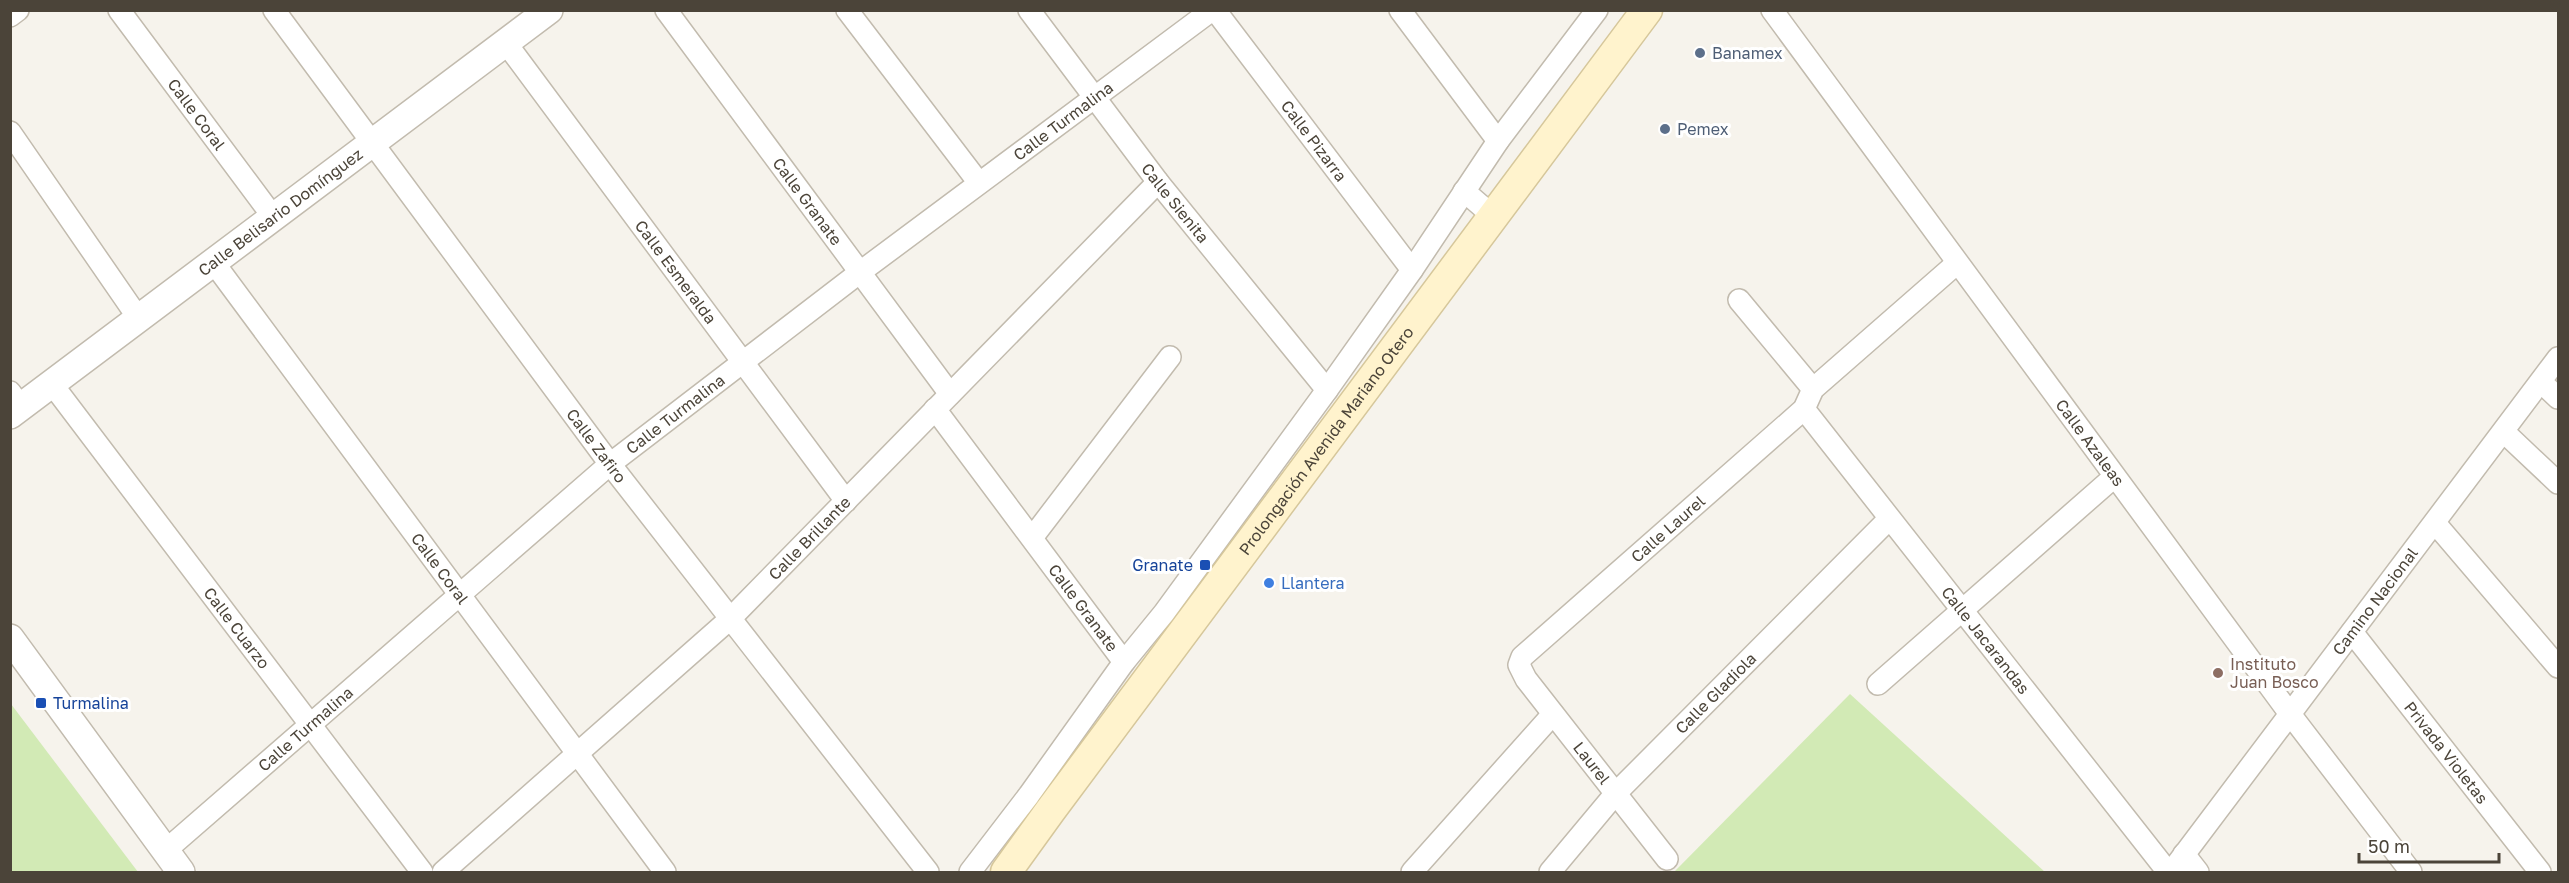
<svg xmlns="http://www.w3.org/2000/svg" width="2569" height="883" font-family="'Golos Text',sans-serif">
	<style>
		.green { fill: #d2eab5 }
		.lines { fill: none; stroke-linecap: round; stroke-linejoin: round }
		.minor-casing { stroke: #c2bbae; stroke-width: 24 }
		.tertiary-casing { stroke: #c2bbae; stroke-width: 30 }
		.secondary-casing { stroke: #d6c79b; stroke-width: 33 }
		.minor { stroke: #fff; stroke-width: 21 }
		.tertiary { stroke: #fff; stroke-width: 27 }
		.secondary { stroke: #fff3cd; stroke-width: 30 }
		.service-dot { fill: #5c6f8a; stroke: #fff; stroke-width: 2 }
		.transit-dot { fill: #1a4fb4; stroke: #fff; stroke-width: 2 }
		.shop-dot { fill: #3f7fe0; stroke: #fff; stroke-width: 2 }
		.education-dot { fill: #8d6e63; stroke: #fff; stroke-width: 2 }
		.labels { text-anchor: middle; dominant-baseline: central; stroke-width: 6; stroke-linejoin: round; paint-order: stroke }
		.service-label { font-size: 16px; fill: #4e5e75; stroke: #fff; text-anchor: start }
		.street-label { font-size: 16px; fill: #4b4439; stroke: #fff }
		.transit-label { font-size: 16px; fill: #164399; stroke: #fff; text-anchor: end }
		.shop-label { font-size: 16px; fill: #366cbe; stroke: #fff; text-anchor: start }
		.education-label { font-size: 16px; fill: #785e54; stroke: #fff; text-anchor: start }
	</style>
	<rect width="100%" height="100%" fill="#f6f3ec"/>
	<g class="green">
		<polygon points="1850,694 2045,872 1674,872"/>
		<polygon points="10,704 11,704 138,872 11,872"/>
	</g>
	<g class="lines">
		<g class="minor-casing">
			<g id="minor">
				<path id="s1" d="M119,10L274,218"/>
				<path id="s2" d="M274,10L610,464L928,872"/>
				<path id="s3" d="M666,10L950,394"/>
				<polyline points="847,10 979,183"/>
				<path id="s4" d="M1029,10L1158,182L1327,390"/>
				<path id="s5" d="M1215,10L1412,270"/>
				<polyline points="1400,10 1498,141"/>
				<path id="s6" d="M1772,10L2290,714L2411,872"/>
				<polyline points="10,16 18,10"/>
				<path id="s7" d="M506,43L846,501"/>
				<polyline points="10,132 139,319"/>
				<polyline points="1464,191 1493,216"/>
				<path id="s8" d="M214,263L665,872"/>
				<polyline points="1739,300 1813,389"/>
				<polyline points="2541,382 2558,398"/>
				<path id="s9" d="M52,384L422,872"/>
				<polyline points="10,392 21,407"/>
				<path id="s10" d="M935,409L1124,662"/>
				<path id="s11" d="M1804,409L2168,872"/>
				<polyline points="2504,432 2558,483"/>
				<polyline points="2435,523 2558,667"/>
				<polyline points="1032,538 1170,357"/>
				<path id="s12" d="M2352,632L2540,872"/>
				<polyline points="1878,684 2114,477"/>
				<path id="s13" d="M165,851L610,464L859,273L1212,10"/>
				<polyline points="2184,854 2198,872"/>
				<path id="s14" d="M1667,859L1526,679L1519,665L1522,657L1804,409L1813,389L1956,264"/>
				<path id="s15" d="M443,872L731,618L1158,182"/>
				<polyline points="970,872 1029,795 1124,662 1164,613 1327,390 1412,270 1498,141 1597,10"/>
				<polyline points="1412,872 1553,714"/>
				<path id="s16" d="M1550,872L1616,793L1889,519"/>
				<path id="s17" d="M2171,872L2558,358"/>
			</g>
		</g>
		<g class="tertiary-casing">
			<g id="tertiary">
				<path id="s18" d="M10,415L549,10"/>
				<polyline points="10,638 181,872"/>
			</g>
		</g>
		<g class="secondary-casing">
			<g id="secondary">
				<path id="s19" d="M1006,872L1050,811L1647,10"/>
			</g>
		</g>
		<use href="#minor" class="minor"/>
		<use href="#tertiary" class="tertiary"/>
		<use href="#secondary" class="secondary"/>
	</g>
	<g class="service-dot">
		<circle cx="1700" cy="53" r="6"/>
		<circle cx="1665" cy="129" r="6"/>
	</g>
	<g class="transit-dot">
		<rect x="1199" y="559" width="12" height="12" rx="3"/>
		<rect x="35" y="697" width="12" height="12" rx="3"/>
	</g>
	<circle class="shop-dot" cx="1269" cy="583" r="6"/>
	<circle class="education-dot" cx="2218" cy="673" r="6"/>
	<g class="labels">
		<g class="service-label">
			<text x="1712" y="53">Banamex</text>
			<text x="1677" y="129">Pemex</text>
		</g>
		<g class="street-label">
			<text stroke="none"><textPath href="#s1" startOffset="130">Calle Coral</textPath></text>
			<text stroke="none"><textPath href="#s13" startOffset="1158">Calle Turmalina</textPath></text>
			<text stroke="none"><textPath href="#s5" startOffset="164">Calle Pizarra</textPath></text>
			<text stroke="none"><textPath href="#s4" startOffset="242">Calle Sienita</textPath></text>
			<text stroke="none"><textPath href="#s3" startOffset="238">Calle Granate</textPath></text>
			<text stroke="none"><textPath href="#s18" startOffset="338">Calle Belisario Domínguez</textPath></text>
			<text stroke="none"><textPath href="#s7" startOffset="285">Calle Esmeralda</textPath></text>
			<text stroke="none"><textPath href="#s13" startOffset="672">Calle Turmalina</textPath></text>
			<text stroke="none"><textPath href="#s19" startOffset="537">Prolongación Avenida Mariano Otero</textPath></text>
			<text stroke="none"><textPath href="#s6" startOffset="537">Calle Azaleas</textPath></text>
			<text stroke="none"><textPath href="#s2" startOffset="542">Calle Zafiro</textPath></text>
			<text stroke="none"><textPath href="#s14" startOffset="447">Calle Laurel</textPath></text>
			<text stroke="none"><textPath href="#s15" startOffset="496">Calle Brillante</textPath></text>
			<text stroke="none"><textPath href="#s8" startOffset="380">Calle Coral</textPath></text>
			<text stroke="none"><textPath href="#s17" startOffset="339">Camino Nacional</textPath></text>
			<text stroke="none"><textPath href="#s10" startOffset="248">Calle Granate</textPath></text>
			<text stroke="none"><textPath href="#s9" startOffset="306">Calle Cuarzo</textPath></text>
			<text stroke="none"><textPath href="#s11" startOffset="294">Calle Jacarandas</textPath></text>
			<text stroke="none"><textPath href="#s16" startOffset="244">Calle Gladiola</textPath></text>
			<text stroke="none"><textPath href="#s13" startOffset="186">Calle Turmalina</textPath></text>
			<text stroke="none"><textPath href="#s12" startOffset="153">Privada Violetas</textPath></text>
			<text transform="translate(1592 763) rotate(52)">Laurel</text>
		</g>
		<g class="transit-label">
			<text x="1193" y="565">Granate</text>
			<text x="53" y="703" text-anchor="start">Turmalina</text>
		</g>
		<g class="shop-label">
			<text x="1281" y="583">Llantera</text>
		</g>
		<g class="education-label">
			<text x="2230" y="664">Instituto<tspan x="2230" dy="18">Juan Bosco</tspan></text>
		</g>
	</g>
	<rect width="2569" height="883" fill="none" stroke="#4b4439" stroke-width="24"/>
	<path d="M2359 853v9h140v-9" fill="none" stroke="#4b4439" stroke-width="3"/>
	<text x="2368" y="853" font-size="18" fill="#4b4439" stroke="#ffffff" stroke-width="4.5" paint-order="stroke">50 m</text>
</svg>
